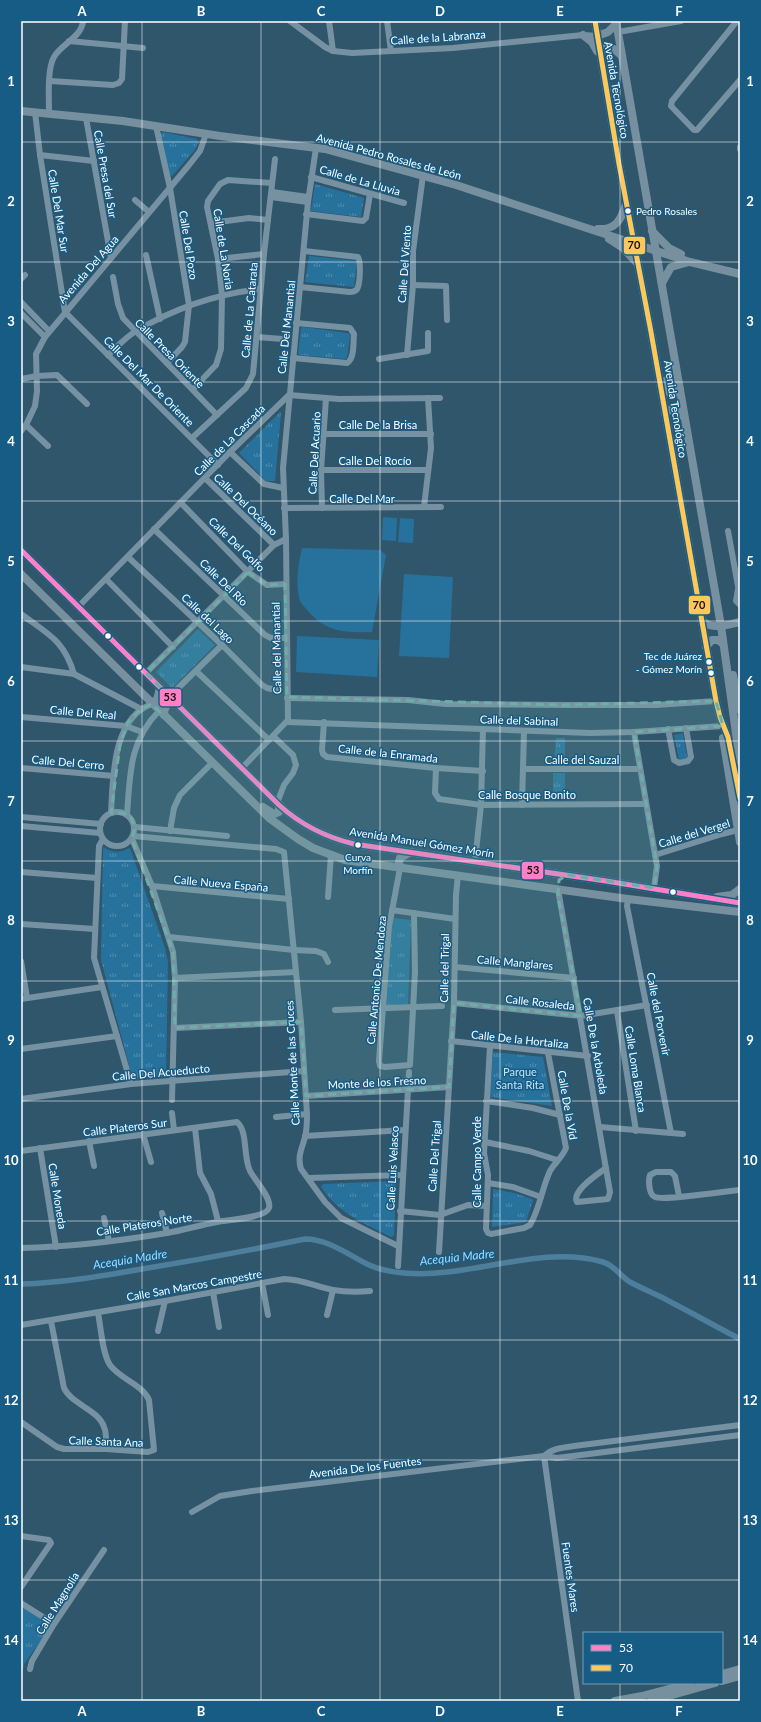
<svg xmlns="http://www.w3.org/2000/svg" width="761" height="1722" font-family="Lato,sans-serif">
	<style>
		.grass { fill: #26729c }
		.park { fill: url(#park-tufts) }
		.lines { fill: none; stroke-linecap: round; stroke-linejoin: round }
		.canal { stroke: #4d7f9c; stroke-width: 5.5 }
		.minor { stroke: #7692a2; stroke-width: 6 }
		.major { stroke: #76909f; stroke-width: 8 }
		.bus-1-casing { stroke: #175c85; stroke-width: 8 }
		.bus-2-casing { stroke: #175c85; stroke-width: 8 }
		.bus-1 { stroke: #ff80c5; stroke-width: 5 }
		.bus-2 { stroke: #fdc75a; stroke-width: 5 }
		.marked { fill: #6fada8; fill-opacity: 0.2; stroke: #6fada8; stroke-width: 3; stroke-dasharray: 8 5; stroke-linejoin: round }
		.grid { fill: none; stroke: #fff; stroke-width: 1; stroke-opacity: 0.55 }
		.bus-dot { fill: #fff; stroke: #175c85; stroke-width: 1.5 }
		.labels { text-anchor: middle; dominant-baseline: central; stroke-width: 3; stroke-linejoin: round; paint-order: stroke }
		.bus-label { font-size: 10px; fill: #fff; stroke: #175c85; text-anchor: start }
		.street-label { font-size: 11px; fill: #fff; stroke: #175c85 }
		.park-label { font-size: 11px; fill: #c1e6fa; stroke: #175c85 }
		.water-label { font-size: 12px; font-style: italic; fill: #a7d9f5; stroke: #175c85 }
		.line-badge { stroke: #175c85; stroke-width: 1.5 }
		.pale-badge-label { font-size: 11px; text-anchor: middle; font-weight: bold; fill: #111 }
		.neatline { fill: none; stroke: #fff; stroke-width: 1.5 }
		.grid-label { font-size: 13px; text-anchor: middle; font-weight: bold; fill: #fff }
	</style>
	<defs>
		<pattern id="park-tufts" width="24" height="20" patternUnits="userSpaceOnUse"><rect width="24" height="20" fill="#26729c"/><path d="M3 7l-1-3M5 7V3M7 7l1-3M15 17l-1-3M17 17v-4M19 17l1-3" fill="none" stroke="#518eb0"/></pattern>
	</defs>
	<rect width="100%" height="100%" fill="#30566c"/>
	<g class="grass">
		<polygon points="383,517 397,518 396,541 382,540"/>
		<polygon points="400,518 414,519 413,543 398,542"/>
		<path d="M302,548L380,550L386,555L372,632C346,633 325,632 308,611C305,608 302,604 300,601C295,583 298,565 302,548Z"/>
		<polygon points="404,574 453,577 449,658 399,656"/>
		<polygon points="297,636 379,640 377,677 296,672"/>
	</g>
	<g class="park">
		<polygon points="163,132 196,139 199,141 194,151 172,176 168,174 160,135"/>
		<polygon points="315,184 364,198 361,217 311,211"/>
		<polygon points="309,256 357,261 354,287 305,282"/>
		<polygon points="303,327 348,333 350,335 347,358 344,359 300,355 298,354 301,328"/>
		<polygon points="280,412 281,413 275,481 266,481 239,453"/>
		<polygon points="198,629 215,645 172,688 156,672"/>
		<polygon points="683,733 687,758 679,760 674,735"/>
		<polygon points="556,738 565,738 565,767 554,767"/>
		<rect x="553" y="773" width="12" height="27"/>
		<path d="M103,847C112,853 120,853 130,848L165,948L168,962L166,1076L133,1080L101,960Z"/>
		<polygon points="394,918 411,920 408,1006 386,1007 392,928"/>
		<polygon points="493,1052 543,1057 552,1106 490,1097"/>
		<path d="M396,1181L394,1236L391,1237C363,1222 339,1214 321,1187L323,1184Z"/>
		<polygon points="493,1189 514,1193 532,1199 533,1200 526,1222 492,1227"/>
		<polygon points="21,1608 24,1608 46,1622 48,1631 24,1664 23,1670 21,1670"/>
	</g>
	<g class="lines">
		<path class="canal" d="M21,1284C62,1283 102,1276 142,1269C197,1260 251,1250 305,1239C328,1239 349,1255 369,1265C380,1270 392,1272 404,1273C470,1279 538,1244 603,1262C614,1265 620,1276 630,1282C641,1288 653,1293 665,1299C690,1312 715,1326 740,1339"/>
		<g class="minor">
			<polyline points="290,21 325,47 333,51 352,53 453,48 583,35 597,36"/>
			<polyline points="329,21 333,51"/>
			<polyline points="387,21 391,51"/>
			<polyline points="737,21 672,101 671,106 694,130 697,130 740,80"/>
			<polyline points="618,32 681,21"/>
			<polyline points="69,41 143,48"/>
			<polyline points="50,81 113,85 119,83 122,79 125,21"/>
			<polyline points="35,112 40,155 65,312 218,465"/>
			<path d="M49,113C49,98 47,69 54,57C61,44 82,37 83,21"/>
			<polyline points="86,118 111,258"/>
			<polyline points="156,126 170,188 189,305 185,342 182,347 167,363"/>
			<polyline points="740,147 740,149"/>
			<polyline points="40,155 94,161"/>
			<polyline points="311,177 404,203"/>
			<polyline points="272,192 308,197"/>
			<polyline points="271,197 308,202"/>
			<polyline points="135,200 149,212"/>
			<polyline points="306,214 363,221 366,218 370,194"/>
			<polyline points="211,223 249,218 268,220"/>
			<polyline points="146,255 160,319"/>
			<polyline points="218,259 264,254"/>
			<polyline points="113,277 118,304 123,318 217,415"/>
			<polyline points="21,279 25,275"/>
			<polyline points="413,285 446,286 447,320"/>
			<path d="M300,287L350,292C353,292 357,291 358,287C360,281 361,262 358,257L304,251"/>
			<polyline points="21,302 49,331"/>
			<polyline points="21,313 45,337"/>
			<polyline points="257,337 282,339"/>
			<path d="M108,355C117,347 126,337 136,331C175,308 216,294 260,289"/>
			<polyline points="407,355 413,285 413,251 423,175"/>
			<path d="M293,358L347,363C355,359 353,342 354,334L350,328L296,323"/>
			<polyline points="379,359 428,351 428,333"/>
			<polyline points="21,379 37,376 57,375 87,404"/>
			<polyline points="193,389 216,365 221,349 222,295 218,259 207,207 208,201 220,184 228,180 272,183"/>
			<polyline points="26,425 48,446"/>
			<polyline points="21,431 26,425 35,406 37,391 36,354 45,337 189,165 200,151 206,134"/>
			<polyline points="324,434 431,434"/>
			<polyline points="192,438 246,388 253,374 264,254 275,159"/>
			<polyline points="230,452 264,484 283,488"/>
			<polyline points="321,470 428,470"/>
			<polyline points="205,478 274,545"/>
			<polyline points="181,503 248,572 267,585 285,584"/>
			<polyline points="424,507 431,448 428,398"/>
			<polyline points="284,508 441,507"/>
			<polyline points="322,508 321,470 326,398"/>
			<polyline points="154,529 265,635 271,638 286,638"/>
			<polyline points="728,531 738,586"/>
			<polyline points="128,557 222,645 262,685 267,688 277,690"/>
			<polyline points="106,579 173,647"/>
			<polyline points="739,583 736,601 740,605"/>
			<polyline points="79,606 230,452 289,395 339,399 440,398"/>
			<path d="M21,614C48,634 64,640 74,674"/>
			<polyline points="21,667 74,674 141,709"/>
			<polyline points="196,671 269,740"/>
			<polyline points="146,673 274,545 286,539"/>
			<polyline points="169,697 222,645"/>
			<polyline points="287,698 408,700 445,704 565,705 656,705 716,701"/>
			<polyline points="21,717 126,726 142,732"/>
			<polyline points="287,722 590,733 634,732 723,726"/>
			<polyline points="324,722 322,750 323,754 327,757 436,768 483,771"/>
			<polyline points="668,729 674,760 679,763 688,761 691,757 686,728"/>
			<polyline points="634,732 657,866 654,888"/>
			<polyline points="273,736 293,755 296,765 293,773 284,785 277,803"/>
			<polyline points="21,768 114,776"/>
			<polyline points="242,768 288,720 286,539 283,468 308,202 316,148"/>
			<polyline points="436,768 435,793 439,799 481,805 646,804"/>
			<polyline points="523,769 640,769"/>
			<polyline points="522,805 524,731"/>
			<circle cx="117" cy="829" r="17"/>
			<path d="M111,813C113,778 112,718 152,704"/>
			<path d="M127,815C130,775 129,741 159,711"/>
			<polyline points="21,817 101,824"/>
			<polyline points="21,826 100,833"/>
			<polyline points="135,827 227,836"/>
			<polyline points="170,831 174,808 180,795 212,763"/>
			<path d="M133,836L276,849L284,852L301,1022L307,1114C307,1122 307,1130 305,1137C302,1149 297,1156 301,1169L325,1202L341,1218L398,1246"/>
			<polyline points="103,839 99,846 94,958 131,1084"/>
			<polyline points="132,839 152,886 173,952 175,978 172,1100"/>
			<polyline points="655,855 722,834 738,830"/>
			<polyline points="475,861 481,805 483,729"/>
			<polyline points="400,868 389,927 379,1061 380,1066 385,1067 410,1065 415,972 414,913"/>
			<polyline points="21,872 97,878"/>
			<polyline points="152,886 289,899"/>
			<path d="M558,889L610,1192L608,1199L577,1202C571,1191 598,1174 606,1168"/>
			<polyline points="328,897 331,855"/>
			<polyline points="628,899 627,906 671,1133"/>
			<polyline points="392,910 455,919"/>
			<polyline points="21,924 95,929"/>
			<polyline points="169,937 294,950 316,951 324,954 328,962"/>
			<polyline points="21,961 27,998"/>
			<polyline points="455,967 574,978"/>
			<polyline points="175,978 296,972"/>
			<polyline points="21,999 102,987"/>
			<polyline points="454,1003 581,1016 647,1005"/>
			<polyline points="335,1010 442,1006"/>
			<polyline points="617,1011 636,1131"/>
			<polyline points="175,1028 301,1022"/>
			<polyline points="451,1041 588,1056"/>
			<path d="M490,1046L484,1153L488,1175L486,1229L488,1233L491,1234L524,1228L530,1225C540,1208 542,1188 550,1171C555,1162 562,1158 566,1148L548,1053"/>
			<polyline points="21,1049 117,1036"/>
			<polyline points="306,1096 449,1087"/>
			<polyline points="21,1099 131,1084 304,1071"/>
			<polyline points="486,1101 533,1108 560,1115"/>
			<polyline points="172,1113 174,1130"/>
			<polyline points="276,1117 307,1114"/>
			<polyline points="600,1127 683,1134"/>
			<polyline points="195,1128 200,1173 211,1194 218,1221"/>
			<polyline points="143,1134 151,1162"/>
			<polyline points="305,1136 405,1130"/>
			<polyline points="89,1141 94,1166"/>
			<polyline points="485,1142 529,1151 557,1160"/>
			<polyline points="40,1148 56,1247"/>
			<path d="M21,1151L237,1122C248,1131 243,1157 250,1171C254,1179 272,1198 269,1208C266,1218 227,1220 217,1222C200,1225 184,1230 167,1233C119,1241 70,1247 21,1248"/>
			<polyline points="309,1178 402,1175"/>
			<polyline points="488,1183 513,1187 541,1197"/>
			<path d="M679,1196L675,1176L671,1172H656L650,1175C648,1181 649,1195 655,1197C664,1201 726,1191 740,1190"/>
			<polyline points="400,1211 440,1215 468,1205 486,1206"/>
			<polyline points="162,1213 167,1233"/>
			<polyline points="104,1218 109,1241"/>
			<polyline points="439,1252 454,1003 456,895 458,875"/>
			<polyline points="398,1266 409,1072"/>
			<polyline points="262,1283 268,1315"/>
			<polyline points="213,1292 219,1327"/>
			<polyline points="327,1315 333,1290"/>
			<path d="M51,1321L64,1388C72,1405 98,1409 104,1427C107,1433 106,1442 106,1449"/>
			<path d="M21,1325L165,1301L284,1279C301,1279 317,1287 333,1290C345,1292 358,1292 370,1291"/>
			<polyline points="158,1331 165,1301"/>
			<path d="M21,1422L57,1447L64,1449H106L148,1452L154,1450L149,1400C142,1384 120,1379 110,1365C102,1353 101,1327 98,1313"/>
			<polyline points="544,1456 578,1701"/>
			<path d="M544,1456C552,1448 563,1448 574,1446L740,1425"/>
			<polyline points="192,1512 220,1496 252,1491 544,1456 557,1458 740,1435"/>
			<polyline points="21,1536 49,1540 51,1543 21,1587"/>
			<polyline points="21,1603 54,1624"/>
			<polyline points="30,1669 32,1661 54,1624 104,1550"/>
		</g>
		<g class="major">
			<polyline points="595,21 619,164 651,332 716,701 720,717 728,737 740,798"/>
			<polyline points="616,21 721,626 740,762"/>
			<polyline points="583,35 592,42 597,51"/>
			<polyline points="597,36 608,32 616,24"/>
			<polyline points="600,53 603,49 608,47 614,49 622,56"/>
			<polyline points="21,111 123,121 220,136 325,149 456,185 690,262 740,274"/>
			<path d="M598,229C616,230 621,220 626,204"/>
			<polyline points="652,231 669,248 681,254"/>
			<polyline points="609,239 623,248 638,264"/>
			<polyline points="662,283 671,267 689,262"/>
			<polyline points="664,381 667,391 670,393 675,393 680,389"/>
			<polyline points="665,413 671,409 677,409 684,417"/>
			<path d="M21,550L279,805C301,825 325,837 354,844L606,881L740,903"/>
			<polyline points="21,574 269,818 298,839 313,848 345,860 628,899 740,912"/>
			<path d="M702,621C713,630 726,625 740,622"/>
			<polyline points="706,647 712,640 718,640 723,644"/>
			<polyline points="733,675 740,710"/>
			<polyline points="150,703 157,700 160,688"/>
			<path d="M164,715C164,708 166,702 174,702"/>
			<polyline points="723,738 740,842"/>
			<polyline points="263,807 274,814 279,812 279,805"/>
			<polyline points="400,868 399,862 400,858 411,852"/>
			<polyline points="717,897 732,895 740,889"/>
			<polyline points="722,1674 740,1669"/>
			<polyline points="722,1681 740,1676"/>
			<polyline points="615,1701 642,1696 691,1683"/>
			<polyline points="651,1701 715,1683"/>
		</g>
		<g class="bus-1-casing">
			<path id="bus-1" d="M21,550L279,805C301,825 325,837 354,844L606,881L740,903"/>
		</g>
		<g class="bus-2-casing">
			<polyline id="bus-2" points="595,21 619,164 651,332 716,701 720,717 728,737 740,798"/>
		</g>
		<use href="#bus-1" class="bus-1"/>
		<use href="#bus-2" class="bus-2"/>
	</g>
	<path class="marked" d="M248,572L267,585L285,584L287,697L565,705L716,701L723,726L634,732L657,866L654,888L567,875L559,880L558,896L581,1016L454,1003L449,1087L306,1096L301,1022L175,1028L173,952L132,839L135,827L131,818L123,813H111L120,744L128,722L141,709L152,704L160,712L171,699L146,673Z"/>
	<path class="grid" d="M142,21V1701M261,21V1701M380,21V1701M500,21V1701M620,21V1633M21,142H740M21,262H740M21,382H740M21,501H740M21,621H740M21,741H740M21,861H740M21,981H740M21,1101H740M21,1221H740M21,1340H740M21,1460H740M21,1580H740M620,1683V1701"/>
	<g class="bus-dot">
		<circle cx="628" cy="211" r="3.5"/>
		<circle cx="108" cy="636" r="3.5"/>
		<circle cx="709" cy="662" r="3.5"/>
		<circle cx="139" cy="667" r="3.5"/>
		<circle cx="711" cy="673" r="3.5"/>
		<circle cx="358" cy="845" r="3.5"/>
		<circle cx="673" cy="892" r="3.5"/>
	</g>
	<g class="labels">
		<g class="bus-label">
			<text x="636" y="211">Pedro Rosales</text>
			<text x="702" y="656" text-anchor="end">Tec de Juárez<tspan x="702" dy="13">- Gómez Morín</tspan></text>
			<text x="358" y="857" text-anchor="middle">Curva<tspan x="358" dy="13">Morfín</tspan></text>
		</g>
		<g class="street-label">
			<text transform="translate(438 37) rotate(-4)">Calle de la Labranza</text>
			<text transform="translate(617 90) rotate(80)">Avenida Tecnológico</text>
			<text transform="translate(389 156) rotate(15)">Avenida Pedro Rosales de León</text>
			<text transform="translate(106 174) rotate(80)">Calle Presa del Sur</text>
			<text transform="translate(360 180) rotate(16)">Calle de La Lluvia</text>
			<text transform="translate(59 211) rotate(81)">Calle Del Mar Sur</text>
			<text transform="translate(189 245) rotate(81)">Calle Del Pozo</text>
			<text transform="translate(224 249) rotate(81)">Calle de La Noria</text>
			<text transform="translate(404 264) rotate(-86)">Calle Del Viento</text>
			<text transform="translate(88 269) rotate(-49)">Avenida Del Agua</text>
			<text transform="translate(249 310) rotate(-85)">Calle de La Catarata</text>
			<text transform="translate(286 327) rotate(-84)">Calle Del Manantial</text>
			<text transform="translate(170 353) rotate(45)">Calle Presa Oriente</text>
			<text transform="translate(149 381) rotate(45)">Calle Del Mar De Oriente</text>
			<text transform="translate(676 409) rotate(81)">Avenida Tecnológico</text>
			<text x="378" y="424">Calle De la Brisa</text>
			<text transform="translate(229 440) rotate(-45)">Calle de La Cascada</text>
			<text transform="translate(314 453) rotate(-87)">Calle Del Acuario</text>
			<text x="375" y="460">Calle Del Rocío</text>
			<text x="362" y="498">Calle Del Mar</text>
			<text transform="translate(246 504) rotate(44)">Calle Del Océano</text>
			<text transform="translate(237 544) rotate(44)">Calle Del Golfo</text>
			<text transform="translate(224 582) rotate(44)">Calle Del Río</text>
			<text transform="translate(208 618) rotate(43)">Calle del Lago</text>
			<text transform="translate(276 648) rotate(-91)">Calle del Manantial</text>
			<text transform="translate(83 712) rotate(5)">Calle Del Real</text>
			<text transform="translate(519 720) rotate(2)">Calle del Sabinal</text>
			<text transform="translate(388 753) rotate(6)">Calle de la Enramada</text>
			<text x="582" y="759">Calle del Sauzal</text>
			<text transform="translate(68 762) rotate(5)">Calle Del Cerro</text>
			<text x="527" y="794">Calle Bosque Bonito</text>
			<text transform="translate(694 833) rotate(-17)">Calle del Vergel</text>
			<text transform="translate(422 842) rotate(9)">Avenida Manuel Gómez Morín</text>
			<text transform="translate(221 883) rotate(5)">Calle Nueva España</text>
			<text transform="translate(515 962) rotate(5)">Calle Manglares</text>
			<text transform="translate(444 968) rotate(-89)">Calle del Trigal</text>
			<text transform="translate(376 980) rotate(-85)">Calle Antonio De Mendoza</text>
			<text transform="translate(540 1002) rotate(6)">Calle Rosaleda</text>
			<text transform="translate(659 1014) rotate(79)">Calle del Porvenir</text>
			<text transform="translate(520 1039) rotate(6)">Calle De la Hortaliza</text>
			<text transform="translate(596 1046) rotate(80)">Calle De la Arboleda</text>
			<text transform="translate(292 1063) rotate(-93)">Calle Monte de las Cruces</text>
			<text transform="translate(636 1069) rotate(81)">Calle Loma Blanca</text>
			<text transform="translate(161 1072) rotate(-5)">Calle Del Acueducto</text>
			<text transform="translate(377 1082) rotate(-3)">Monte de los Fresno</text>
			<text transform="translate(568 1105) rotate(80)">Calle De la Vid</text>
			<text transform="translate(125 1127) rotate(-7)">Calle Plateros Sur</text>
			<text transform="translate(434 1156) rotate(-86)">Calle Del Trigal</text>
			<text transform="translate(476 1162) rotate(-90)">Calle Campo Verde</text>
			<text transform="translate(392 1168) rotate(-87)">Calle Luis Velasco</text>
			<text transform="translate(58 1196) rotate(81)">Calle Moneda</text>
			<text transform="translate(144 1224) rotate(-9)">Calle Plateros Norte</text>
			<text transform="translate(194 1285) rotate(-10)">Calle San Marcos Campestre</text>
			<text transform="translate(106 1441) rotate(2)">Calle Santa Ana</text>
			<text transform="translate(365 1467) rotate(-7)">Avenida De los Fuentes</text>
			<text transform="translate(571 1577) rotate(82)">Fuentes Mares</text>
			<text transform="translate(57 1603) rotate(-58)">Calle Magnolia</text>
		</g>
		<g class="park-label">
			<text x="520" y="1071">Parque<tspan x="520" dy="13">Santa Rita</tspan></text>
		</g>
		<g class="water-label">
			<text transform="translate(457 1257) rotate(-6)">Acequia Madre</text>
			<text transform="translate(130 1259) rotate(-9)">Acequia Madre</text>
		</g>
	</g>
	<g class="line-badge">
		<rect x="623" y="236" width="23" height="19" rx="4" fill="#fdc75a"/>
		<rect x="688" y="595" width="23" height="20" rx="4" fill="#fdc75a"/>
		<rect x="159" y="688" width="23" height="19" rx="4" fill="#ff80c5"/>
		<rect x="521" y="861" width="23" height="19" rx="4" fill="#ff80c5"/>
	</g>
	<g class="pale-badge-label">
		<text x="634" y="249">70</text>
		<text x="699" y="609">70</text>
		<text x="170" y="701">53</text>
		<text x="533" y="874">53</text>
	</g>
	<rect width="761" height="1722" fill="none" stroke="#175c85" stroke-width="44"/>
	<rect x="583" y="1632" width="140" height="52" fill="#175c85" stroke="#749db6"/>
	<rect x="591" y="1645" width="20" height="6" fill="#ff80c5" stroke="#749db6"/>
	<text x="619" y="1652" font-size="12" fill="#ffffff">53</text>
	<rect x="591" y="1665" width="20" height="6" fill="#fdc75a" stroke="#749db6"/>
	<text x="619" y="1672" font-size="12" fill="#ffffff">70</text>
	<rect x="22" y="22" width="717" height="1678" class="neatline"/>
	<g class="grid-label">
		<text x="82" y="16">A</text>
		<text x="201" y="16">B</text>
		<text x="321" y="16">C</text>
		<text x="440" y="16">D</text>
		<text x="560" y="16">E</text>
		<text x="679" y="16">F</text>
		<text x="11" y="86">1</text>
		<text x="750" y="86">1</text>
		<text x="11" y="206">2</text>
		<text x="750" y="206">2</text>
		<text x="11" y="326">3</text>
		<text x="750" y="326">3</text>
		<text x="11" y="446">4</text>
		<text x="750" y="446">4</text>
		<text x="11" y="566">5</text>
		<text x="750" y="566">5</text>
		<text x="11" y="686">6</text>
		<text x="750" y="686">6</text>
		<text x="11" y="806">7</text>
		<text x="750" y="806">7</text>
		<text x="11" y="925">8</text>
		<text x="750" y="925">8</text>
		<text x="11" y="1045">9</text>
		<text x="750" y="1045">9</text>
		<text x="11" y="1165">10</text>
		<text x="750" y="1165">10</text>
		<text x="11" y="1285">11</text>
		<text x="750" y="1285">11</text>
		<text x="11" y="1405">12</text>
		<text x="750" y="1405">12</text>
		<text x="11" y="1525">13</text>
		<text x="750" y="1525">13</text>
		<text x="11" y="1645">14</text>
		<text x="750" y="1645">14</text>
		<text x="82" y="1716">A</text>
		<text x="201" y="1716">B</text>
		<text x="321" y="1716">C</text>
		<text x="440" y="1716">D</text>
		<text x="560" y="1716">E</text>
		<text x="679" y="1716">F</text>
	</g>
</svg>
